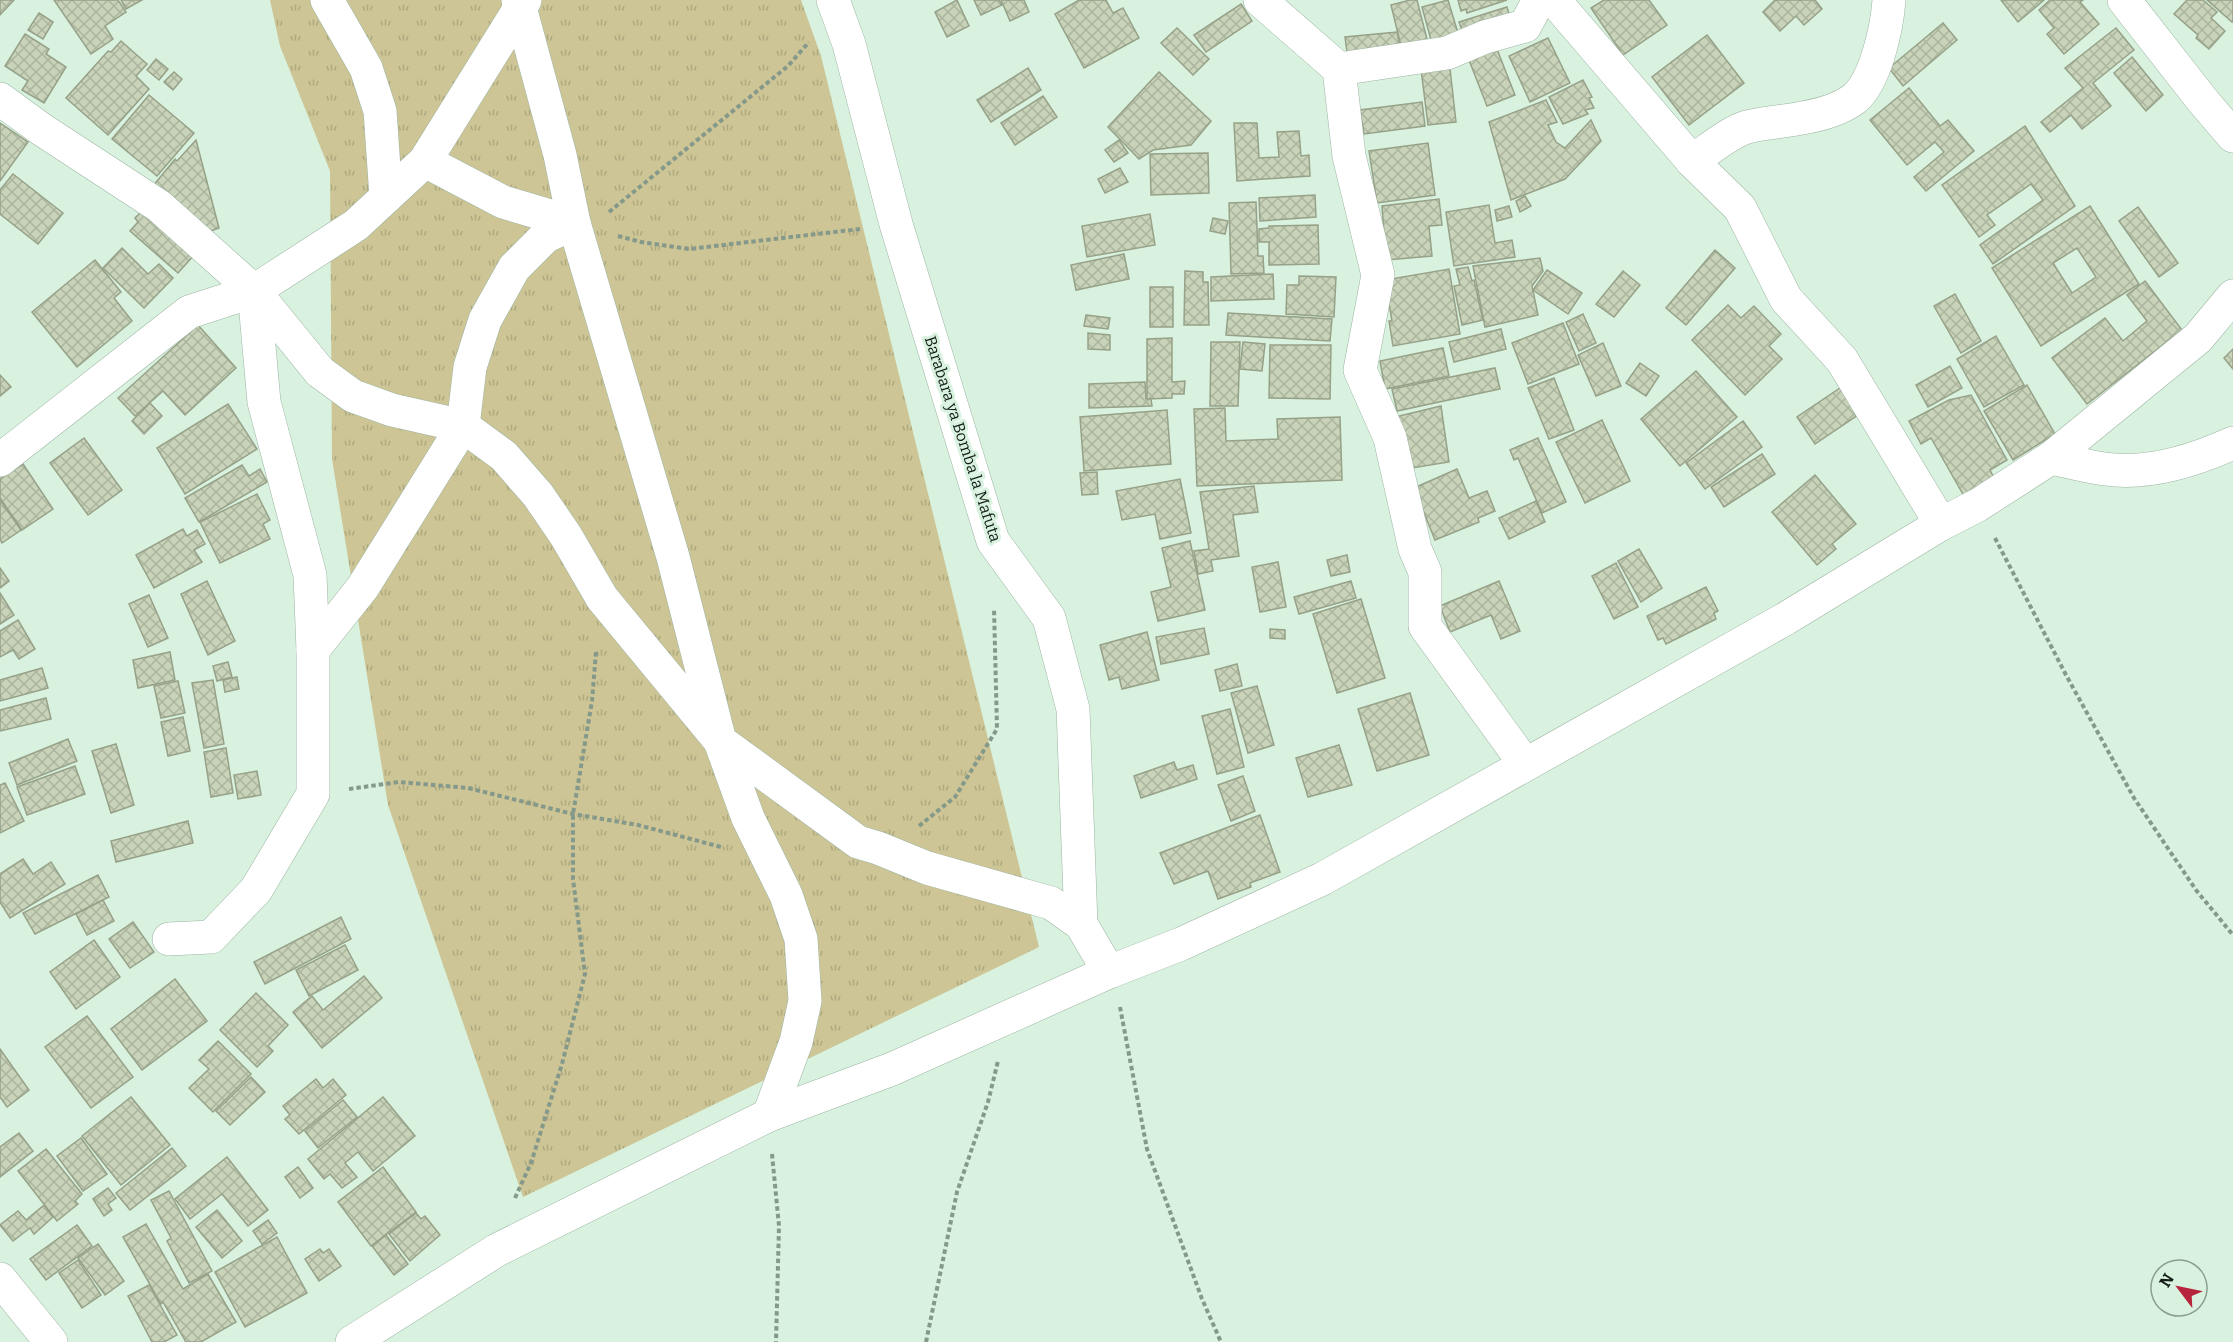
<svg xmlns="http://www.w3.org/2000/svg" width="2233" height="1342" font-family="Bitter,serif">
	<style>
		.grass { fill: url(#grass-tufts) }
		.building { fill: url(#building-cross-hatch); stroke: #96a188; stroke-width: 1.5; fill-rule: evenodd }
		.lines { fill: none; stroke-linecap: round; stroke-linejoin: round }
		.minor-casing { stroke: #9db5a3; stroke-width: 34 }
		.path { stroke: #85998b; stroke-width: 4; stroke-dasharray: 4.5 3; stroke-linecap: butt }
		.minor { stroke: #fff; stroke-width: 33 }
		.labels { text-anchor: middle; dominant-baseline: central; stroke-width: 6; stroke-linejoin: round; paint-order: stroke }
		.street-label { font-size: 16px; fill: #141e17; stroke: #d8f2df }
	</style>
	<defs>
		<pattern id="grass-tufts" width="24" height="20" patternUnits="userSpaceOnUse" patternTransform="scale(1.5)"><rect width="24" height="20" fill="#cdc595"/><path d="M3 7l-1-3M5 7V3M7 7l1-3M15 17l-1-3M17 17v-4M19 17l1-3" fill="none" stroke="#afa980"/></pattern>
		<pattern id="building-cross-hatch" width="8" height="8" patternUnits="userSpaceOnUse" patternTransform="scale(1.5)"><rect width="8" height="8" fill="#c8d3b9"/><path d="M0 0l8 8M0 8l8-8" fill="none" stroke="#abb59e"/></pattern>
	</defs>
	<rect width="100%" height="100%" fill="#d8f2df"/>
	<polygon class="grass" points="270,0 801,0 821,56 1039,947 523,1197 388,805 332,459 330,171 280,46"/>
	<g class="building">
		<polygon points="0,0 14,0 0,15"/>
		<polygon points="54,0 118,0 126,12 105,26 113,39 91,54"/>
		<polygon points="121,0 142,0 126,9"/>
		<polygon points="957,0 969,26 947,37 935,12"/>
		<polygon points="974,0 999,0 1002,5 981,15"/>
		<polygon points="1001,0 1024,0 1029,12 1010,21"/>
		<polygon points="1079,0 1106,0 1113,13 1123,8 1139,38 1084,68 1055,14"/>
		<polygon points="1410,0 1417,0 1428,43 1402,50 1391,5"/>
		<polygon points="1448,0 1461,43 1434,51 1422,7"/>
		<polygon points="1458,0 1507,0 1467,13 1466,9 1461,11"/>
		<polygon points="1604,0 1649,0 1667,25 1623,55 1591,8"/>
		<polygon points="1775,0 1815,0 1822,9 1804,25 1796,16 1780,31 1763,12"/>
		<polygon points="2001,0 2044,0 2018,22"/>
		<polygon points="2050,0 2083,0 2080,2 2099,24 2064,54 2047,34 2054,28 2039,10"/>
		<polygon points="2187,0 2203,0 2217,12 2211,18 2225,31 2209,49 2196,38 2198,35 2174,14"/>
		<polygon points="2207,0 2233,0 2233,20 2232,22"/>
		<polygon points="1241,4 1252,21 1206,52 1194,35"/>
		<polygon points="1507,7 1512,24 1465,39 1459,22"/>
		<polygon points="39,13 53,22 43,39 28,30"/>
		<polygon points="1943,23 1957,40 1903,86 1889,68"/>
		<polygon points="1177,28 1209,59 1193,75 1161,43"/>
		<polygon points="2116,28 2134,50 2093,83 2111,106 2082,129 2071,115 2050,132 2041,122 2083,88 2065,68"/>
		<polygon points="1397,32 1401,51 1348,60 1345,37"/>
		<polygon points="25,34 49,49 46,54 66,67 44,103 22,90 28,81 5,66"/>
		<polygon points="1707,35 1744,83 1689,125 1652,77"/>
		<polygon points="1548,38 1570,83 1530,102 1509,56"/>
		<polygon points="1493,39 1515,95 1487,106 1465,50"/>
		<polygon points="121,41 147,64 136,76 149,89 108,135 66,98 108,51 111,52"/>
		<polygon points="2132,57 2163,95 2146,111 2114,73"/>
		<polygon points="156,59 168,69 159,80 147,70"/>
		<polygon points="1449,60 1456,122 1428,125 1421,69"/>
		<polygon points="1028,68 1041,90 991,122 977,100"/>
		<polygon points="174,72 182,79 173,90 164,82"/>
		<polygon points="1159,72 1211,121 1191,145 1153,150 1139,159 1108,127"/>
		<polygon points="1583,80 1592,97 1589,98 1594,108 1585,110 1588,114 1563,124 1549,97"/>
		<polygon points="1909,88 1940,126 1948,120 1974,151 1926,191 1914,177 1944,152 1935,142 1907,165 1870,120"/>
		<polygon points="149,95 194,133 157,176 112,139"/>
		<polygon points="1043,96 1057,117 1015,145 1001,123"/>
		<polygon points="1546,100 1557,122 1548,125 1556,142 1565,148 1591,120 1601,141 1565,179 1511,200 1489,122"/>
		<polygon points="1422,102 1425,126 1364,134 1360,110"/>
		<polygon points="0,123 28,142 0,181"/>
		<polygon points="1234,123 1257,123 1259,158 1279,157 1277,132 1299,131 1301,156 1309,155 1310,176 1237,181"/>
		<polygon points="2025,126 2075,206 1993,264 1980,245 2043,200 2031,184 1987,215 1995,225 1979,237 1942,185"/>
		<polygon points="196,140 219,228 208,232 153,186 175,159 177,161"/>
		<polygon points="1119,140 1128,153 1114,162 1105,150"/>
		<polygon points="1428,143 1435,195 1377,203 1369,151"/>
		<polygon points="1208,153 1209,193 1151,195 1150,154"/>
		<polygon points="1120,168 1128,182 1105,193 1098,179"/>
		<polygon points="13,174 63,213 38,244 0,214 0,190"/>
		<polygon points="1315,195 1316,217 1260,221 1259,198"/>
		<polygon points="1525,196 1531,206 1520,212 1516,201"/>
		<polygon points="1439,199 1442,225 1429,226 1432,256 1386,260 1382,206"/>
		<polygon points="1256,202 1258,256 1263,256 1264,273 1231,274 1229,203"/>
		<polygon points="1489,205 1495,243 1512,240 1515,257 1454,266 1446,212"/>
		<polygon points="1509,206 1512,217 1497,221 1495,210"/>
		<path d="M2090,206L2139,284L2041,346L1992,268ZM2077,248L2096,277L2072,293L2053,263Z"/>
		<polygon points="2138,207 2178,263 2159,277 2119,221"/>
		<polygon points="142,211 194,255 178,273 130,231 138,222 135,218"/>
		<polygon points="1150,214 1155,245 1087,257 1082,226"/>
		<polygon points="1213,218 1228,221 1225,234 1210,231"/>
		<polygon points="1318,225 1319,264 1269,265 1269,242 1259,242 1259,229 1269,228 1269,226"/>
		<polygon points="122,248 148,274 159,264 173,278 144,308 103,268"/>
		<polygon points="1715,250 1735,268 1686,325 1666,308"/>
		<polygon points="1124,254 1129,279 1076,290 1071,265"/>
		<polygon points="1540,258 1543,271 1532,286 1538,315 1485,327 1473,266"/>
		<polygon points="95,260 121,292 114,298 132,321 77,367 32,312"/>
		<polygon points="1468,267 1472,281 1474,280 1483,320 1462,325 1454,286 1460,285 1456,269"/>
		<polygon points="1449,269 1460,334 1393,346 1389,321 1392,321 1385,280"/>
		<polygon points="1547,270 1582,293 1568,314 1533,290"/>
		<polygon points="1185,271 1203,272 1203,282 1208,282 1209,325 1184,325"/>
		<polygon points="1623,271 1640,285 1614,317 1596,304"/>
		<polygon points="1273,274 1274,299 1211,301 1211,277"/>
		<polygon points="1299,276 1336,277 1334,317 1286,314 1287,285 1299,285"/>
		<polygon points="2145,281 2182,330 2087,404 2052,358 2105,318 2123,341 2147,321 2127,295"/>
		<rect x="1150" y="287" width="23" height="40"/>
		<polygon points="1955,294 1981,341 1961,353 1934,306"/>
		<polygon points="1728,305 1741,318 1754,306 1781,334 1769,346 1782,359 1745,395 1692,340"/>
		<polygon points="1228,313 1332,319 1330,341 1226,335"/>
		<polygon points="1583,314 1596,343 1579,351 1566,322"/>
		<polygon points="1086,315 1110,318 1108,329 1084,326"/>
		<polygon points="1563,323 1579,364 1528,384 1512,343"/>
		<polygon points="198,325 236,368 185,415 163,391 135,416 118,398"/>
		<polygon points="1501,329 1506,349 1454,362 1449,342"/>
		<polygon points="1088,333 1110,335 1110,350 1088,349"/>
		<polygon points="1996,336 2024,385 1984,407 1957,359"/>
		<polygon points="1172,338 1172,382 1185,381 1184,394 1172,394 1172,398 1147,399 1147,339"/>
		<polygon points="1211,342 1240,342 1238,406 1210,406"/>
		<polygon points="1243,342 1265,344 1262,371 1240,369"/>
		<polygon points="1603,343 1621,386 1596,396 1578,355"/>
		<polygon points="1270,345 1331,345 1330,399 1269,398"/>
		<polygon points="1443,348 1449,376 1385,389 1380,361"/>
		<polygon points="2233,349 2233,369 2224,358"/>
		<polygon points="1640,363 1659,376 1646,396 1626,383"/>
		<polygon points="1950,366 1962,388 1928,407 1916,385"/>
		<polygon points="1495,368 1500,389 1397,411 1392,389"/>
		<polygon points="1696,371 1737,417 1680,466 1641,419"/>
		<polygon points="0,375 11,387 0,396"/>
		<polygon points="1554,378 1574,430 1549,439 1528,388"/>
		<polygon points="1145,382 1146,399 1151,399 1152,406 1089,408 1089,384"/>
		<polygon points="2027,385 2055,434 2013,460 1984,411"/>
		<polygon points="1840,388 1858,415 1815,444 1797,417"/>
		<polygon points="1971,395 2007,460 1990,470 1994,478 1964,496 1931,438 1921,444 1909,421 1949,400"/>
		<polygon points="150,403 162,416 144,434 132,421"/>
		<polygon points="228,404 257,449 185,494 157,448"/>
		<polygon points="1441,406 1449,462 1406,469 1395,417"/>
		<polygon points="1225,408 1226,441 1278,439 1277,419 1340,417 1342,480 1197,486 1194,409"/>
		<polygon points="1167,410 1171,464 1084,471 1080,417"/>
		<polygon points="1602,420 1630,481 1585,503 1556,442"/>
		<polygon points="1743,421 1762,447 1705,489 1686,463"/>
		<polygon points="84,438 122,490 88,515 50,463"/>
		<polygon points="1538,438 1566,502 1542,513 1518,458 1514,460 1510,450"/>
		<polygon points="1762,454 1775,474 1724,507 1711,487"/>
		<polygon points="23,464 53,509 22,530 0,498 0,479"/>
		<polygon points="242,465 249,476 260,469 267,482 199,522 185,498"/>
		<polygon points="1457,469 1469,498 1487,491 1495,511 1478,518 1479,522 1435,540 1414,488"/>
		<polygon points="1097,472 1098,494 1082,495 1080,473"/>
		<polygon points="1815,475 1856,524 1832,544 1836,549 1817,565 1772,512"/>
		<polygon points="1180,479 1191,533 1160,539 1155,514 1122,520 1116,491"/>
		<polygon points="1254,486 1258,512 1233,515 1239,556 1211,560 1213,571 1198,574 1194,551 1209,549 1200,492"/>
		<polygon points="257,494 270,520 263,524 270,539 220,563 200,522"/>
		<polygon points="0,500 21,530 2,543 0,539"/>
		<polygon points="1536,501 1545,522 1509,539 1499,518"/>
		<polygon points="183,529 187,536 197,530 205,544 194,550 202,562 154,588 136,555"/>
		<polygon points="1190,541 1205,610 1158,621 1151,592 1171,587 1162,548"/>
		<polygon points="1639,549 1662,588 1641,602 1618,561"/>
		<polygon points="1347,555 1350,572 1331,576 1327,560"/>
		<polygon points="1278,562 1286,607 1260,612 1252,567"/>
		<polygon points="1616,563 1638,607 1614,619 1592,576"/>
		<polygon points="0,568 9,581 0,588"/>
		<polygon points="207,581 235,641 208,655 181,594"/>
		<polygon points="1351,581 1356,598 1299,614 1294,597"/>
		<polygon points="1499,581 1520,631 1501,639 1491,615 1450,632 1440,606"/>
		<polygon points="1706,587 1718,611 1714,613 1716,619 1666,644 1663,638 1658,640 1647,616"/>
		<polygon points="0,593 14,615 0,624"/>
		<polygon points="149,595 168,638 148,647 129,604"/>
		<polygon points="1361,599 1385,678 1337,693 1313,614"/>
		<polygon points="18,620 35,649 19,659 13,650 0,657 0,631"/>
		<polygon points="1204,628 1209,654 1161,664 1156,637"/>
		<polygon points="1270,629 1285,630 1285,639 1270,638"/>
		<polygon points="1147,632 1159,680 1122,689 1119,677 1109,680 1100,645"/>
		<polygon points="170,652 175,680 138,688 133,660"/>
		<polygon points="228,662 232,677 217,681 213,666"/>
		<polygon points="1237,664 1242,686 1220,691 1215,670"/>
		<polygon points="42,668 48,688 0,701 0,680"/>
		<polygon points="237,677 239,689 225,692 223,680"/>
		<polygon points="213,680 224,744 204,748 192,683"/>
		<polygon points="178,681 185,713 161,718 154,686"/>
		<polygon points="1257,686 1274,745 1248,753 1231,693"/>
		<polygon points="1410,693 1429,755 1377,771 1358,709"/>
		<polygon points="46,698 51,719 0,731 0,710"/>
		<polygon points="1230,709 1244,767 1217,774 1202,716"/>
		<polygon points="183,717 190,751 168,756 161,722"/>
		<polygon points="68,739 77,761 17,785 9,763"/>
		<polygon points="116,744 134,805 111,813 92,751"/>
		<polygon points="1339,745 1352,785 1308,797 1296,758"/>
		<polygon points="226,748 233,793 211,797 204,752"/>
		<polygon points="1174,762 1177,770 1193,765 1197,779 1141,798 1134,776"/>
		<polygon points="75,766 85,794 27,815 17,787"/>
		<polygon points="257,771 261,795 238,799 234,775"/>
		<polygon points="1243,776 1255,811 1231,821 1218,785"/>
		<polygon points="5,783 24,821 0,833 0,785"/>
		<polygon points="1260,815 1280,872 1250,883 1251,887 1218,899 1208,871 1174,884 1160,853"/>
		<polygon points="188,821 193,843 116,862 111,841"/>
		<polygon points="23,859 33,874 51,862 65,884 10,918 0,902 0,874"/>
		<polygon points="98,875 109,897 35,934 23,913"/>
		<polygon points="103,900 114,921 87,935 76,914"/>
		<polygon points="341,917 351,939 265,984 254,962"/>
		<polygon points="133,922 154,952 130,968 109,939"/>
		<polygon points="94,940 120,977 76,1009 50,972"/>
		<polygon points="345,945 358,970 309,996 296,970"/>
		<polygon points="364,976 382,998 322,1048 293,1012 312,996 323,1010"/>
		<polygon points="175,979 207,1021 142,1070 111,1029"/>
		<polygon points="256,993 288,1025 268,1046 273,1051 257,1067 220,1030"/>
		<polygon points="87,1016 133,1077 91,1108 45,1047"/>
		<polygon points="218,1041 251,1074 213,1112 189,1088 209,1069 199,1060"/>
		<polygon points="0,1049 29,1090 7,1107 0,1097"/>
		<polygon points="251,1077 265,1092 230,1125 216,1111"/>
		<polygon points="316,1079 323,1088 333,1079 346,1095 299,1134 285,1119 290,1115 283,1106"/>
		<polygon points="131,1097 170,1145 121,1185 82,1136"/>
		<polygon points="383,1097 415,1136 373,1171 358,1152 345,1163 357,1177 342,1188 330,1174 324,1179 308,1159"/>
		<polygon points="343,1100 357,1117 318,1148 305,1131"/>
		<polygon points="19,1133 33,1151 0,1177 0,1147"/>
		<polygon points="81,1138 107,1174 83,1191 57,1156"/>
		<polygon points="172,1148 186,1166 130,1210 116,1193"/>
		<polygon points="46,1149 82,1194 75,1201 78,1204 57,1221 18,1171"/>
		<polygon points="227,1157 268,1210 248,1226 222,1194 190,1219 175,1199"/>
		<polygon points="298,1167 313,1188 300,1198 285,1177"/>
		<polygon points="383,1167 416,1212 371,1246 338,1202"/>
		<polygon points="108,1188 116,1198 108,1204 112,1210 104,1216 93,1199"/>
		<polygon points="169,1191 212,1271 189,1283 167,1241 171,1238 151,1200"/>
		<polygon points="44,1205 53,1217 34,1234 30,1228 13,1241 0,1225 18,1211 26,1220"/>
		<polygon points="217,1210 242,1241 222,1258 196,1227"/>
		<polygon points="416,1213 421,1219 425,1216 440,1235 410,1261 389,1234"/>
		<polygon points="268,1220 277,1233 262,1244 253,1231"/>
		<polygon points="146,1224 183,1289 208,1274 236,1322 201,1342 186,1342 163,1302 161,1304 123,1237"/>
		<polygon points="77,1225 92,1246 46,1280 30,1259"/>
		<polygon points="386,1235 408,1264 394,1275 372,1246"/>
		<polygon points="277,1237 307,1293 245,1327 215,1272"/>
		<polygon points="98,1244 124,1281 105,1295 78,1258"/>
		<polygon points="320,1249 323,1253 329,1249 341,1266 319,1281 305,1259"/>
		<polygon points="78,1260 101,1295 82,1308 59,1273"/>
		<polygon points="149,1285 177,1335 164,1342 152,1342 128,1296"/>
	</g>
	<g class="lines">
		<g class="minor-casing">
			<g id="minor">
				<polyline points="327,0 366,68 380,111 386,197"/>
				<polyline points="518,0 560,155 574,223 673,557 720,741 858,842 878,848 927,868 1051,903 1081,924"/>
				<polyline points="833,0 849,44 896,224 993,541 1049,618 1073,709 1081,924 1109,972"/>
				<polyline points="1260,0 1339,69 1349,156 1378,275 1360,370 1390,438 1415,549 1425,572 1425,626 1525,764"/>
				<polyline points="1554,0 1692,161 1740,208 1786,299 1842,360 1941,524"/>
				<polyline points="2124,0 2203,101 2233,136"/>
				<polyline points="1339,69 1447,53 1485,37 1525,26 1539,0"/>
				<polyline points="0,99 41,129 159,206 254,291 320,372 353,396 392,410 463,426 504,456 538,495 566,536 602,598 720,741 748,818 786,895 801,939 805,1001 796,1042 769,1115"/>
				<polyline points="425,161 503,202 574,223"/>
				<path d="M1692,161C1709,150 1728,133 1747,127C1765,122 1784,122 1802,118C1820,115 1839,110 1854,99C1876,81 1887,27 1889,0"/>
				<path d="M2051,458C2072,462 2094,469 2115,470C2155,473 2198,459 2233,443"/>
				<polyline points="0,460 189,312 254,291 356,225 425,161 525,0"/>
				<polyline points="313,650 363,587 463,426 470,367 485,320 514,268 545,237 574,223"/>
				<polyline points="169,939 211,937 256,890 313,794 313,650 310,575 264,402 254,291"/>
				<polyline points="0,1279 51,1342"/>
				<polyline points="352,1342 497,1250 769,1115 892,1069 1109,972 1181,944 1322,879 1785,619 1941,524 1978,505 2051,458 2198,338 2233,296"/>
			</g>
		</g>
		<g class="path">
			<polyline points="609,212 788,66 809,42"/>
			<polyline points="618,236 641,242 689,249 860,229"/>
			<polyline points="1995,538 2066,675 2134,798 2196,890 2233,935"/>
			<polyline points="349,789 399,782 468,788 573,814 638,825 721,847"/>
			<polyline points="919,826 955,797 997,729 994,608"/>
			<polyline points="1120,1007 1147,1149 1202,1299 1221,1342"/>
			<polyline points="772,1154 779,1226 776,1342"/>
			<polyline points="515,1198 531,1163 562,1064 585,974 573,879 573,814 592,701 596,652"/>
			<polyline points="926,1342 957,1192 988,1102 998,1061"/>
		</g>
		<use href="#minor" class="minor"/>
	</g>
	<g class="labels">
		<g class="street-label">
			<text transform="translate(963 439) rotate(72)">Barabara ya Bomba la Mafuta</text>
		</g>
	</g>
	<g transform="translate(2179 1288) rotate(302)"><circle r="28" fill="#d8f2df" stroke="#8a9d8f" stroke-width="1.5"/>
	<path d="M0-4.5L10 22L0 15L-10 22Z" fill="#b7253c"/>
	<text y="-9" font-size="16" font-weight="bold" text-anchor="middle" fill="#141e17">N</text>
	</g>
</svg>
